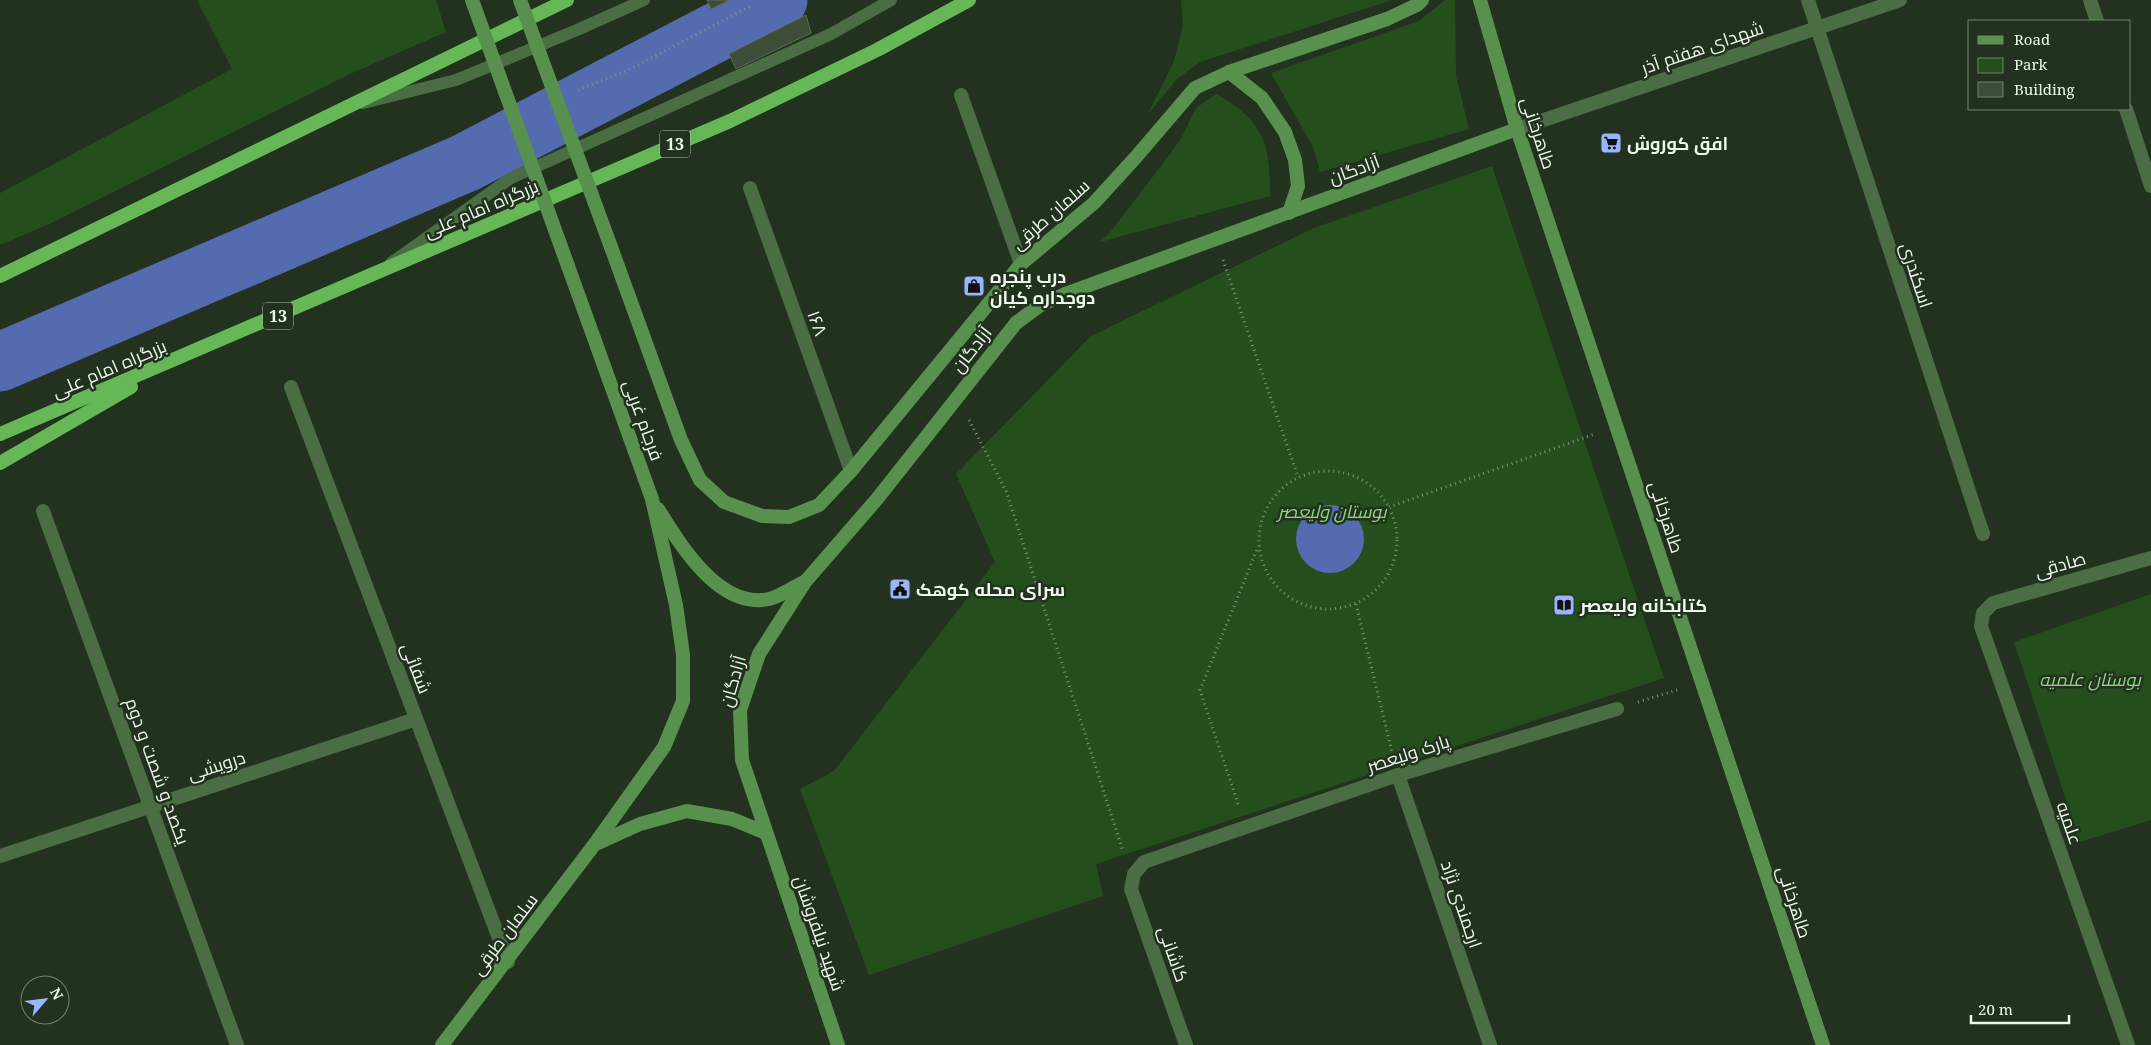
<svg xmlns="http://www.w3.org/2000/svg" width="2151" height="1045" font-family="'Noto Serif',Cairo,serif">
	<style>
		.green { fill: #244f1c }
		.water { fill: #546caf }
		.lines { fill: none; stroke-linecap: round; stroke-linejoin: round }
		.river { stroke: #546caf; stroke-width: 59 }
		.building { fill: #3c4d38; stroke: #586a54 }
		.path { stroke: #839080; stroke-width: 3; stroke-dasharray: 1 4; stroke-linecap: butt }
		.service { stroke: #4a6d43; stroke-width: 12 }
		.minor { stroke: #4a6d43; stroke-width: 14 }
		.secondary { stroke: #58914d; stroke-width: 14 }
		.trunk { stroke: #66b856; stroke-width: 14 }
		.secondary-bridge { stroke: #58914d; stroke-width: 14 }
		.labels { text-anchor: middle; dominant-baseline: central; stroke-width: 5; stroke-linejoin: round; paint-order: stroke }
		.shield { fill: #22321f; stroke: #b1bdae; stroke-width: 1 }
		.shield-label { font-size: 16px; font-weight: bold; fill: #eef8ec }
		.street-label { font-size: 18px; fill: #eef8ec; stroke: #22321f }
		.poi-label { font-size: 18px; font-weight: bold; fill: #eef8ec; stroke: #22321f; text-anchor: start }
		.park-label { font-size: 18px; font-style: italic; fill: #8fd881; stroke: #22321f }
	</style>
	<rect width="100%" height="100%" fill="#22321f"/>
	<g class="green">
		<polygon points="197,0 436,0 446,32 352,73 47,225 0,245 0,193 232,69"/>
		<polygon points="1181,0 1392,0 1200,62 1177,79 1148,114 1174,61 1183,26"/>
		<polygon points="1445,0 1455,0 1456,76 1469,129 1320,172 1313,147 1271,73 1419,21"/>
		<path d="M1216,94C1263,120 1271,143 1270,196L1100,242L1111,231L1171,153L1183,135L1196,108Z"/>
		<polygon points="1492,166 1664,678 1096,864 1103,896 869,975 800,789 834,771 995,562 956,474 1091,336 1314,228"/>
		<polygon points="2151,594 2151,820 2080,842 2014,642"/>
	</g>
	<circle class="water" cx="1330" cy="539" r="34"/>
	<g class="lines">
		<polyline class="river" points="0,362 465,163 778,0"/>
	</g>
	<g class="building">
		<polygon points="707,0 729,0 711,9"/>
		<polygon points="806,15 811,33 736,69 729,54"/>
	</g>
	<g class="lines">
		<g class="path">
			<polyline points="578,90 626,71 753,5"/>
			<polyline points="1223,260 1298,477"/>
			<polyline points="969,420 1006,491 1123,851"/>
			<circle cx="1328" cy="540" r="69"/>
			<polyline points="1389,507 1595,434"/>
			<polyline points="1356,604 1392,752"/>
			<polyline points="1638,702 1680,689"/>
			<polyline points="1238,804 1200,690 1258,547"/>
		</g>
		<g class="service">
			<polyline points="363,103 456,80 577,30 644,0"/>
			<polyline points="391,263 511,178 831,34 891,0"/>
		</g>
		<g class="minor">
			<polyline points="1808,0 1983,534"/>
			<polyline points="2090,0 2097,21"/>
			<polyline points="961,95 1021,264"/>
			<polyline points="2126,109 2151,186"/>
			<polyline points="1517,129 1900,0"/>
			<polyline points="750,188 851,471"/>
			<polyline points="291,387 508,962"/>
			<polyline points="43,511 237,1045"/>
			<polyline points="1398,775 1490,1045"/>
			<polyline points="0,856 416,719"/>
			<polyline points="1186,1045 1131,889 1134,874 1144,862 1398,775 1617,709"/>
			<polyline points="2128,1045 1981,626 1983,613 1993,603 2151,558"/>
		</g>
		<g class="secondary">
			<polyline points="1480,0 1517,129 1823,1045"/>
			<polyline points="1229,72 1262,98 1285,132 1295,160 1298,186 1289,213"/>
			<polyline points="611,247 681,440 700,480 724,502 762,516 789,517 819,505 851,471 1021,264 1094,203 1136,157 1195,88 1229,72 1387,19 1417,5 1422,0"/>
			<path d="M658,509C680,544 719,610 769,599C781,596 793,587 804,582"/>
			<polyline points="596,844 640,824 687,811 732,819 766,833"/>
			<polyline points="442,1045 594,845 664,747 683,701 683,655 676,605 652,499 568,266"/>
			<polyline points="838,1045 742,760 740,710 759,654 805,582 877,499 1016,323 1039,306 1065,294 1517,129"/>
		</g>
		<g class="trunk">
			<polyline points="0,276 567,0"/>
			<polyline points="0,434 730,121 877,50 969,0"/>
			<polyline points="0,463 131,387"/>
		</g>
		<g class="secondary-bridge">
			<polyline points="472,0 568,266"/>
			<polyline points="520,0 611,247"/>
		</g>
	</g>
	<defs>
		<g id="supermarket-square" transform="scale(1.125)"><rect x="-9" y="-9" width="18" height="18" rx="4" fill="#9ab5fd" stroke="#22321f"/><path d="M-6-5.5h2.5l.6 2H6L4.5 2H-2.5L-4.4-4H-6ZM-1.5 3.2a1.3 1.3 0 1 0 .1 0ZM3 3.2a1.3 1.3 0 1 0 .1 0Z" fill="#111"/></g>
		<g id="shop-square" transform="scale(1.125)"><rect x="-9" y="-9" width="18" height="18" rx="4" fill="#9ab5fd" stroke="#22321f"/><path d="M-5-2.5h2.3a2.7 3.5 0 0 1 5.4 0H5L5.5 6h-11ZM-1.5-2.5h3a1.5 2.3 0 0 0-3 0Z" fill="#111"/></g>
		<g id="civic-square" transform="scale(1.125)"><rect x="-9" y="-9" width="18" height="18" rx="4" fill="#9ab5fd" stroke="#22321f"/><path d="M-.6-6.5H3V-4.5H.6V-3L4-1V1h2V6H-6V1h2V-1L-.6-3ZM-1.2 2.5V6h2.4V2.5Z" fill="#111"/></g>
		<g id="library-square" transform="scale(1.125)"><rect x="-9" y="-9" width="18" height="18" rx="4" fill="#9ab5fd" stroke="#22321f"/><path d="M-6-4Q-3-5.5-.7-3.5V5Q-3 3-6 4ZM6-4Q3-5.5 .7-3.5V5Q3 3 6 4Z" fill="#111"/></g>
	</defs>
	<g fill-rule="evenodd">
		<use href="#supermarket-square" x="1611" y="143"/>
		<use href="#shop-square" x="974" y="286"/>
		<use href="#civic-square" x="900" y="589"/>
		<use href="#library-square" x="1564" y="605"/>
	</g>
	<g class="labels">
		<g class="shield">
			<rect x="660" y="130.5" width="30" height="27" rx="4"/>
			<rect x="263" y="302.5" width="30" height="27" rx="4"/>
		</g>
		<g class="shield-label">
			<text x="675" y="144">13</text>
			<text x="278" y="316">13</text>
		</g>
		<g class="street-label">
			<text transform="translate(1702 47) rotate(-19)">شهدای هفتم آذر</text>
			<text transform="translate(1539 133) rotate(72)">طاهرخانی</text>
			<text transform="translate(1354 169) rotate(-20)">آزادگان</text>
			<text transform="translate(481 208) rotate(-23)">بزرگراه امام علی</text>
			<text transform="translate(1050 214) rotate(-41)">سلمان طرقی</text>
			<text transform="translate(1917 275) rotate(72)">اسکندری</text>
			<text transform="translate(818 323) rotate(70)">۱۶۸</text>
			<text transform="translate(971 349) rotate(-52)">آزادگان</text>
			<text transform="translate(109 368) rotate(-23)">بزرگراه امام علی</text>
			<text transform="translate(644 420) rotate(70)">فرجام غربی</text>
			<text transform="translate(1667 517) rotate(72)">طاهرخانی</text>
			<text transform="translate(2060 564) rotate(-16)">صادقی</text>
			<text transform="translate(417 668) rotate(69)">شفائی</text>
			<text transform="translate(732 681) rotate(-74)">آزادگان</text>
			<text transform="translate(1408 753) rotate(-18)">پارک ولیعصر</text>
			<text transform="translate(216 765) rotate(-18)">درویشی</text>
			<text transform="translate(158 771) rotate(70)">یکصد و شصت و دوم</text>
			<text transform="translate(2070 823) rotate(71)">علمیه</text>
			<text transform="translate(1795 902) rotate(72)">طاهرخانی</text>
			<text transform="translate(1462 904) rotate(71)">ارجمندی نژاد</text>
			<text transform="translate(820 933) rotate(71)">شهید نیلفروشان</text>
			<text transform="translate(504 934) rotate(-53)">سلمان طرقی</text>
			<text transform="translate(1174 954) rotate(71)">کاشانی</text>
		</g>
		<g class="poi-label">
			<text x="1627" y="143">افق کوروش</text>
			<text x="990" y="276">درب پنجره<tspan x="990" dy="21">دوجداره کیان</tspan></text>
			<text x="916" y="589">سرای محله کوهک</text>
			<text x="1580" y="605">کتابخانه ولیعصر</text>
		</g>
		<g class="park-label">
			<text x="1332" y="511">بوستان ولیعصر</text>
			<text x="2090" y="679">بوستان علمیه</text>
		</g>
	</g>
	<rect x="1968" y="20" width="162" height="90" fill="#22321f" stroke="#748171"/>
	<rect x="1978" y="36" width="25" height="8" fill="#58914d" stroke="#748171"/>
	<text x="2014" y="45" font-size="15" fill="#eef8ec">Road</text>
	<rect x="1978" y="58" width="25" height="15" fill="#244f1c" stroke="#748171"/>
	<text x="2014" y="70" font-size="15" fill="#eef8ec">Park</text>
	<rect x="1978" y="82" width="25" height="15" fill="#3c4d38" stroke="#748171"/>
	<text x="2014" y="95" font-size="15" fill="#eef8ec">Building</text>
	<g transform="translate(45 1000) rotate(62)"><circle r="24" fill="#22321f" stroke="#748171"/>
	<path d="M0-4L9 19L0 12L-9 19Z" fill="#9ab5fd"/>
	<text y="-8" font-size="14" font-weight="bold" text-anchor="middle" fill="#eef8ec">N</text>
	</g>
	<path d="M1971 1015v8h98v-8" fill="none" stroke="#eef8ec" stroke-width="2.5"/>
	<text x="1978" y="1015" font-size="15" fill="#eef8ec" stroke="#22321f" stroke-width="4" paint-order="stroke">20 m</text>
</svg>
